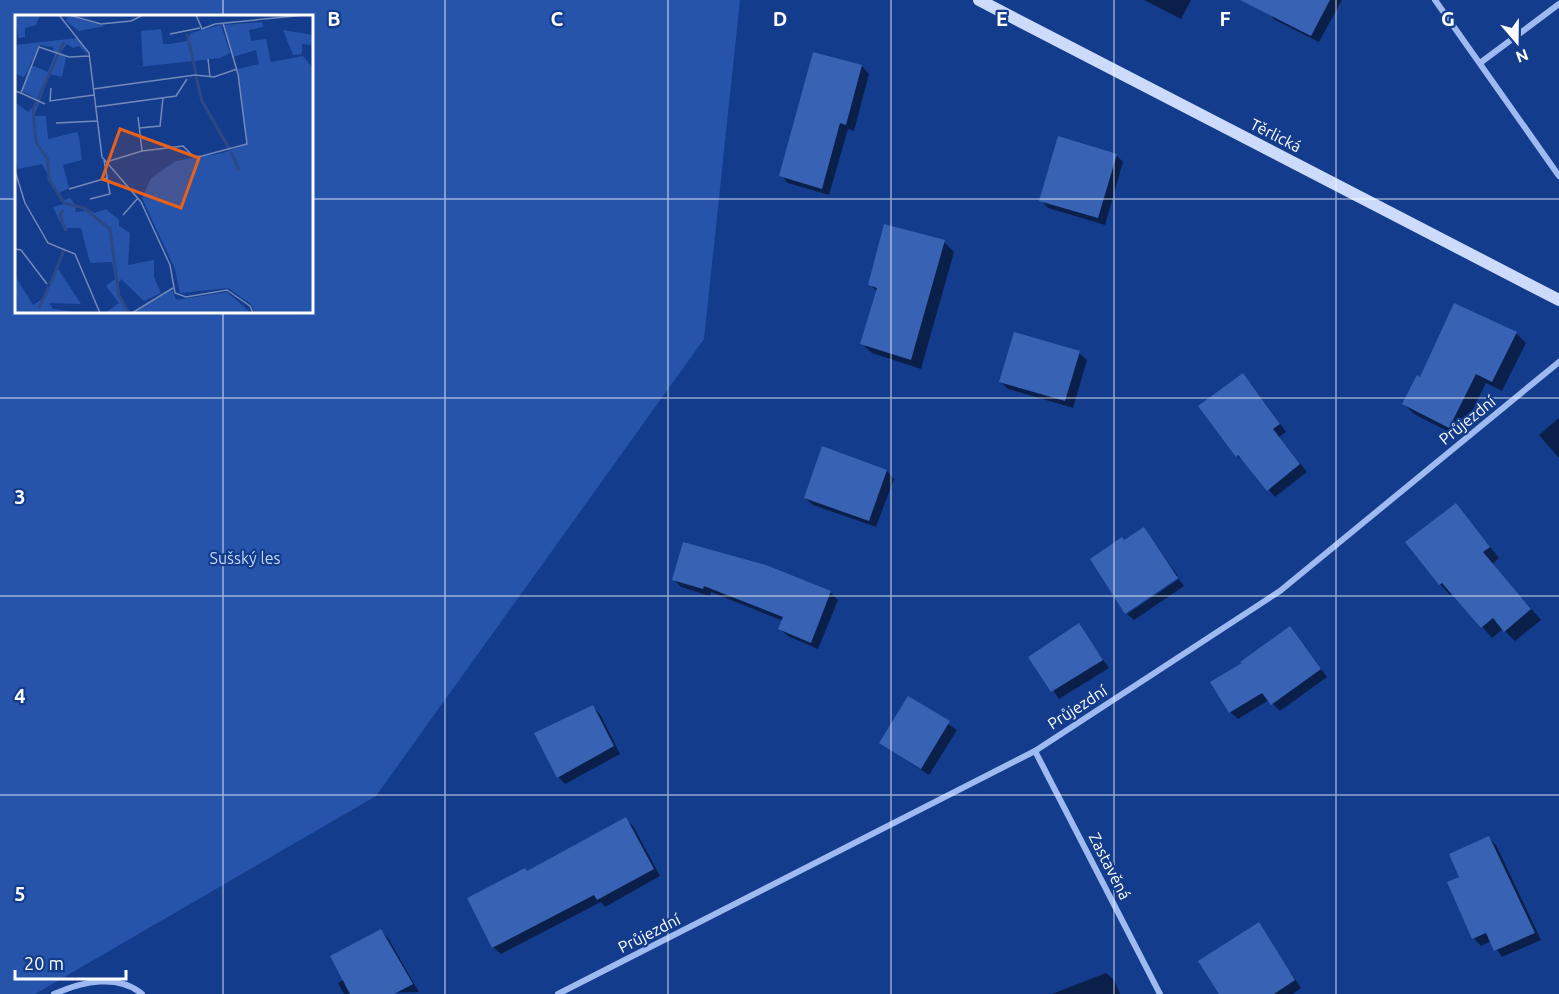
<svg xmlns="http://www.w3.org/2000/svg" width="1559" height="994" font-family="Ubuntu,sans-serif">
	<style>
		.green { fill: #2754ab; fill-rule: evenodd }
		.shadow { fill: #0007 }
		.building { fill: #3862b3 }
		.lines { fill: none; stroke-linecap: round; stroke-linejoin: round }
		.street { stroke: #9ebaf0; stroke-width: 6 }
		.secondary { stroke: #ccdbfb; stroke-width: 12 }
		.grid { fill: none; stroke: #fff; stroke-width: 1.5; stroke-opacity: 0.55 }
		.labels { text-anchor: middle; dominant-baseline: central; stroke-width: 4.5; stroke-linejoin: round; paint-order: stroke }
		.street-label { font-size: 16px; fill: #fff; stroke: #143c8c }
		.park-label { font-size: 16px; fill: #c4d7fb; stroke: #143c8c }
		.inset-river { fill: none; stroke: #2c4985; stroke-width: 3 }
		.inset-road { fill: none; stroke: #728aba; stroke-width: 1.5 }
		.view { fill: #e96118; fill-opacity: 0.15; stroke: #e96118; stroke-width: 3 }
		.inset-edge { fill: none; stroke: #fff; stroke-width: 3 }
		.grid-label { font-size: 20px; text-anchor: middle; font-weight: bold; fill: #fff; stroke: #143c8c; stroke-width: 4.5; stroke-linejoin: round; paint-order: stroke }
	</style>
	<rect width="100%" height="100%" fill="#143c8c"/>
	<path class="green" d="M0,0H740L704,339L376,796L35,994H0ZM16,16H312V312H16Z"/>
	<g class="shadow">
		<polygon points="1144,0 1191,0 1181,19"/>
		<polygon points="1273,0 1342,0 1319,42 1275,20 1267,12"/>
		<polygon points="862,66 869,74 854,131 848,129 829,195 788,183 781,175"/>
		<polygon points="1116,155 1123,162 1105,225 1048,208 1041,200"/>
		<polygon points="944,242 954,252 921,369 872,353 861,343 878,292 870,285"/>
		<polygon points="1516,333 1526,343 1502,391 1486,383 1459,437 1414,414 1404,404 1421,379"/>
		<polygon points="1079,353 1087,360 1073,408 1008,389 1001,382"/>
		<polygon points="1250,382 1286,432 1279,437 1307,472 1275,497 1246,462 1237,456"/>
		<polygon points="1559,418 1559,458 1539,435"/>
		<polygon points="823,448 887,471 894,479 876,527 813,505 805,498"/>
		<polygon points="1456,505 1499,558 1492,564 1541,620 1515,641 1503,629 1492,638 1453,593 1450,595 1440,584"/>
		<polygon points="1144,529 1178,576 1126,612 1124,542"/>
		<polygon points="1179,579 1184,586 1134,620 1127,614"/>
		<polygon points="674,580 830,592 838,600 818,649 788,636 780,629 783,621 711,592 710,596 681,587"/>
		<polygon points="1078,624 1109,668 1059,699 1031,657"/>
		<polygon points="1290,628 1327,677 1280,711 1269,700 1238,719 1230,712 1244,664"/>
		<polygon points="909,698 957,730 929,775 881,743"/>
		<polygon points="593,707 600,714 620,754 565,784 558,777"/>
		<polygon points="626,819 633,826 660,876 605,907 601,902 501,954 493,947 527,873"/>
		<polygon points="1489,838 1496,845 1541,940 1502,957 1491,941 1481,946 1474,938 1461,877"/>
		<polygon points="1258,924 1301,988 1293,994 1221,994"/>
		<polygon points="381,931 388,938 419,992 344,994 338,983 344,979"/>
		<polygon points="1106,973 1114,980 1120,994 1052,994"/>
	</g>
	<g class="building">
		<polygon points="1240,0 1330,0 1311,36"/>
		<polygon points="813,52 862,65 846,125 840,123 822,189 779,176"/>
		<polygon points="1058,136 1117,154 1098,218 1039,201"/>
		<polygon points="884,224 945,240 911,360 860,344 877,288 868,285"/>
		<polygon points="1454,303 1517,332 1492,382 1476,374 1449,428 1402,404 1417,375 1420,377"/>
		<polygon points="1014,332 1080,351 1065,401 999,382"/>
		<polygon points="1243,373 1280,424 1273,429 1300,464 1267,491 1238,455 1236,457 1198,406"/>
		<polygon points="822,446 887,470 869,521 804,498"/>
		<polygon points="1456,503 1490,547 1483,552 1531,609 1504,632 1493,618 1481,628 1442,583 1439,585 1405,542"/>
		<polygon points="1144,527 1178,578 1125,614 1090,559 1122,537 1124,540"/>
		<polygon points="683,542 766,565 831,591 811,643 778,629 783,617 704,586 703,589 672,580"/>
		<polygon points="1079,623 1103,660 1051,692 1028,657"/>
		<polygon points="1290,626 1321,669 1271,705 1262,693 1229,713 1210,682 1242,663 1240,662"/>
		<polygon points="908,696 950,721 921,769 879,743"/>
		<polygon points="593,705 614,746 557,778 534,733"/>
		<polygon points="626,817 654,869 597,900 594,895 492,948 467,898 525,868 527,871"/>
		<polygon points="1489,836 1535,933 1494,951 1486,933 1472,939 1447,882 1459,877 1449,854"/>
		<polygon points="1259,922 1295,980 1274,994 1219,994 1198,961"/>
		<polygon points="381,929 413,984 394,994 350,994 330,956"/>
	</g>
	<g class="lines">
		<g class="street">
			<polyline points="1435,0 1559,176"/>
			<polyline points="1480,63 1559,4"/>
			<polyline points="1035,751 1160,994"/>
			<path d="M54,994C81,982 118,973 142,994"/>
			<polyline points="558,994 1035,751 1280,591 1559,362"/>
		</g>
		<polyline class="secondary" points="979,0 1559,300"/>
	</g>
	<path class="grid" d="M223,0V16M445,0V994M668,0V994M891,0V994M1114,0V994M1336,0V994M0,199H16M312,199H1559M223,312V994M0,398H1559M0,596H1559M0,795H1559"/>
	<g class="labels">
		<g class="street-label">
			<text transform="translate(1276 135) rotate(27)">Těrlická</text>
			<text transform="translate(1467 420) rotate(-39)">Průjezdní</text>
			<text transform="translate(1077 707) rotate(-33)">Průjezdní</text>
			<text transform="translate(1110 866) rotate(63)">Zastavěná</text>
			<text transform="translate(649 933) rotate(-27)">Průjezdní</text>
		</g>
		<g class="park-label">
			<text x="245" y="558">Sušský les</text>
		</g>
	</g>
	<g transform="translate(15 15)">
		<rect width="298" height="298" fill="#143c8c"/>
		<path d="M0,0H25L21,10L10,13V22L3,23ZM53,1L90,11L64,16L51,6ZM247,7L248,12L234,15L236,26L251,24L256,47L288,41L299,55L298,298H240L236,289L213,273L165,278L160,254L127,183L136,163L161,146L208,138L232,129L223,54L244,49L241,35L218,42L209,10ZM206,10L215,38L205,43L114,53L128,51L126,16L146,14L148,29H155L172,26L176,18ZM268,15L298,20V43L296,30L287,29V39L278,40ZM63,23L73,40L64,31L58,33L52,29L45,38L51,42L47,62L35,59L19,101H31L33,124L62,117L64,123L67,145L48,150L54,173L44,178L49,185L55,183L61,191L60,197L70,196V192L79,198L91,194L104,205V211L115,218L113,250L139,245V262L146,278L129,286L106,264L103,269L104,281L115,298H90L104,288L91,271L100,264L97,247L75,248L66,213H48L38,192L49,189L27,149L3,154L0,145V87L13,97L20,90L22,84L7,76L13,55L16,50L33,57L40,39L38,32L25,30L9,62L0,59V30ZM43,254L66,289L34,288L38,294L69,298H0V261L18,290L29,283ZM157,275L161,285L212,277L236,298H118Z" fill="#2754ab"/>
		<path class="inset-river" d="M172,19L181,59M49,27L18,95L21,127L33,145L34,164L49,188L69,193L95,214L104,281L114,298M181,61L187,86L215,135M216,137L224,155M48,195L45,200L51,216M35,270L49,235M24,293L34,271"/>
		<path class="inset-road" d="M44,0L74,38L87,142L126,187L155,250L160,278L171,282L212,275L235,291L238,298M54,0L86,9L116,6L128,0M181,0L187,14L200,9L290,0M155,19L185,13M193,44L195,62M36,73L35,86L79,80M78,74L180,60L199,62L222,54M0,76L6,78L24,32L54,42L74,41M6,78L30,89M80,92L161,81L172,64M123,102L127,136M41,108L82,106M124,113L145,111L148,83M91,147L127,136L168,131L179,142L187,141L232,129L223,59L208,8M0,156L10,188L33,228L60,239L85,298M54,174L92,163M75,184L95,179L89,145M108,200L123,183M0,234L6,235L32,269M117,298L158,273"/>
		<path class="view" d="M105,114L184,143L166,193L87,164Z"/>
		<rect width="298" height="298" class="inset-edge"/>
	</g>
	<g class="grid-label">
		<text x="334" y="26">B</text>
		<text x="557" y="26">C</text>
		<text x="780" y="26">D</text>
		<text x="1002" y="26">E</text>
		<text x="1225" y="26">F</text>
		<text x="1448" y="26">G</text>
		<text x="20" y="504">3</text>
		<text x="20" y="703">4</text>
		<text x="20" y="901">5</text>
	</g>
	<g transform="translate(1517 42) rotate(160)" stroke="#143c8c" stroke-width="4.5" paint-order="stroke">
	<path d="M0-4.5L10 22L0 15L-10 22Z" fill="#ffffff"/>
	<text y="-9" font-size="16" font-weight="bold" text-anchor="middle" fill="#ffffff">N</text>
	</g>
	<path d="M15 970v9h111v-9" fill="none" stroke="#ffffff" stroke-width="3"/>
	<text x="24" y="970" font-size="18" fill="#ffffff" stroke="#143c8c" stroke-width="4.5" paint-order="stroke">20 m</text>
</svg>
